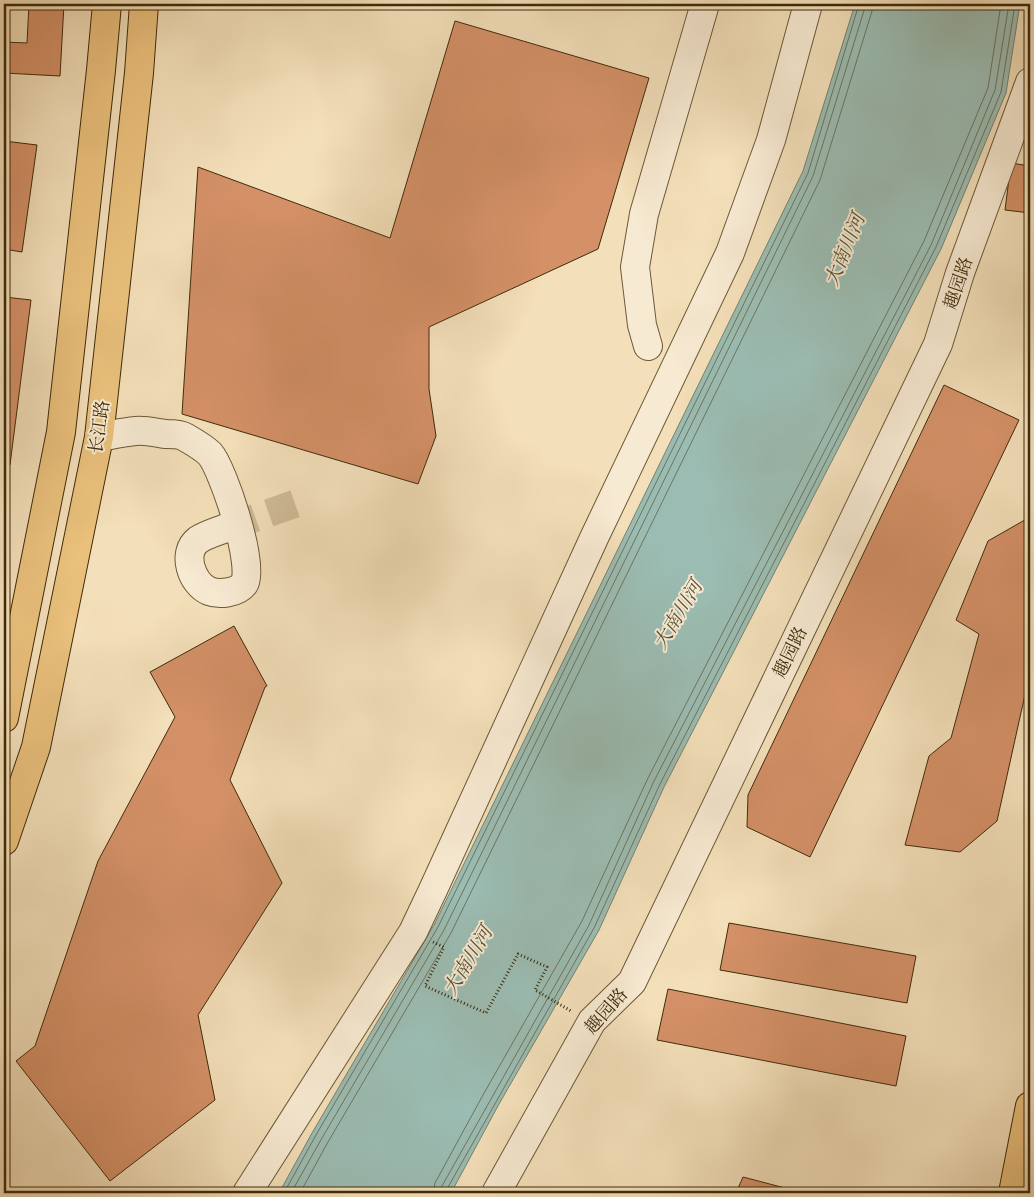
<svg xmlns="http://www.w3.org/2000/svg" width="1034" height="1197" font-family="Alegreya,'Noto Serif SC',serif">
	<style>
		.water { fill: #9bbcb2; stroke: #76826f }
		.lines { fill: none; stroke-linecap: round; stroke-linejoin: round }
		.shore { stroke: #6d745e; stroke-width: 1 }
		.building { fill: #d49067; stroke: #3f2b0a }
		.minor-tunnel { stroke: #cfbb96; stroke-width: 28; stroke-dasharray: 28 14; stroke-linecap: butt }
		.minor-casing { stroke: #6c5836; stroke-width: 30 }
		.major-casing { stroke: #3f2b0a; stroke-width: 30 }
		.path { stroke: #3f2b0a; stroke-width: 3; stroke-dasharray: 1 2.5; stroke-linecap: butt }
		.minor { stroke: #f7ead2; stroke-width: 28 }
		.major { stroke: #eac07c; stroke-width: 28 }
		.labels { text-anchor: middle; dominant-baseline: central; stroke-width: 4; stroke-linejoin: round; paint-order: stroke }
		.street-label { font-size: 18px; fill: #3f2b0a; stroke: #f7ead2 }
		.water-label { font-size: 19px; font-style: italic; fill: #564f34; stroke: #f7ead2 }
	</style>
	<rect width="100%" height="100%" fill="#f3dfb9"/>
	<filter id="stains"><feTurbulence type="fractalNoise" baseFrequency=".004" numOctaves="4"/><feColorMatrix values="0 0 0 0 .2 0 0 0 0 .09 0 0 0 0 .02 0 0 0 .5 -.17"/></filter>
	<radialGradient id="worn" r=".72"><stop offset=".6" stop-color="#630" stop-opacity="0"/><stop offset="1" stop-color="#630" stop-opacity=".3"/></radialGradient>
	<polygon class="water" points="855,4 1020,4 1006,93 941,249 664,787 599,930 499,1104 451,1193 279,1193 312,1133 434,925 803,171"/>
	<g class="lines">
		<g class="shore">
			<polyline points="284,1193 316,1135 438,927 808,173 859,4"/>
			<polyline points="291,1193 322,1138 444,930 813,176 866,4"/>
			<polyline points="300,1193 328,1142 451,933 820,180 872,11 873,4"/>
			<polyline points="433,1193 435,1183 483,1095 582,921 648,778 924,241 988,88 1001,4"/>
			<polyline points="440,1193 442,1186 589,925 654,781 931,245 995,90 1009,4"/>
			<polyline points="447,1193 447,1189 594,928 660,784 936,247 1001,92 1015,4"/>
		</g>
	</g>
	<g class="building">
		<polygon points="29,4 64,4 60,76 4,73 4,42 27,43"/>
		<polygon points="455,21 649,78 598,249 429,327 429,389 436,436 418,484 182,414 198,167 390,238"/>
		<polygon points="4,141 37,145 22,252 4,249"/>
		<polygon points="1011,163 1030,166 1030,213 1005,210"/>
		<polygon points="4,297 31,300 10,465 4,464"/>
		<polygon points="944,385 1019,420 810,857 747,827 748,795"/>
		<polygon points="1030,517 1030,672 997,821 960,852 905,845 929,756 951,738 979,634 956,620 988,541"/>
		<polygon points="234,626 267,686 265,687 230,780 282,883 198,1015 215,1100 110,1181 16,1061 35,1046 98,861 175,717 150,672"/>
		<polygon points="729,923 916,956 907,1003 720,970"/>
		<polygon points="668,989 906,1036 896,1086 657,1040"/>
		<polygon points="743,1177 804,1193 736,1193"/>
	</g>
	<g class="lines">
		<polyline class="minor-tunnel" points="229,527 300,502"/>
		<g class="minor-casing">
			<g id="minor">
				<polyline points="648,346 642,325 635,267 644,214 705,4"/>
				<path d="M99,437C111,435 124,432 136,431C146,430 157,433 166,434C172,434 180,434 185,437C192,441 204,448 210,454C223,469 256,568 244,584C237,593 219,595 209,591C192,584 181,553 198,540C207,534 219,531 229,527"/>
				<polyline points="247,1193 413,932 432,892 594,538 730,253 771,140 808,4"/>
				<polyline points="496,1193 592,1021 632,982 938,344 960,273 1030,82"/>
			</g>
		</g>
		<g class="major-casing">
			<g id="major">
				<polyline points="4,718 61,432 101,70 107,4"/>
				<polyline points="4,841 36,747 99,437 139,73 144,4"/>
				<polyline points="1013,1193 1030,1106"/>
			</g>
		</g>
		<polyline class="path" points="433,942 444,947 425,986 486,1013 518,954 547,967 535,990 571,1011"/>
		<use href="#minor" class="minor"/>
		<use href="#major" class="major"/>
	</g>
	<g class="labels">
		<g class="street-label">
			<text transform="translate(958 283) rotate(-71)">趣园路</text>
			<text transform="translate(99 427) rotate(-82)">长江路</text>
			<text transform="translate(790 652) rotate(-64)">趣园路</text>
			<text transform="translate(606 1011) rotate(-49)">趣园路</text>
		</g>
		<g class="water-label">
			<text transform="translate(845 250) rotate(-68)">大南川河</text>
			<text transform="translate(678 615) rotate(-59)">大南川河</text>
			<text transform="translate(468 961) rotate(-59)">大南川河</text>
		</g>
	</g>
	<rect width="1034" height="1197" fill="none" stroke="#f3dfb9" stroke-width="20"/>
	<rect x="5" y="5" width="1024" height="1187" fill="none" stroke="#3f2b0a" stroke-width="2.5"/>
	<rect x="10" y="10" width="1014" height="1177" fill="none" stroke="#3f2b0a"/>
	<rect width="100%" height="100%" filter="url(#stains)"/>
	<rect width="100%" height="100%" fill="url(#worn)"/>
</svg>
